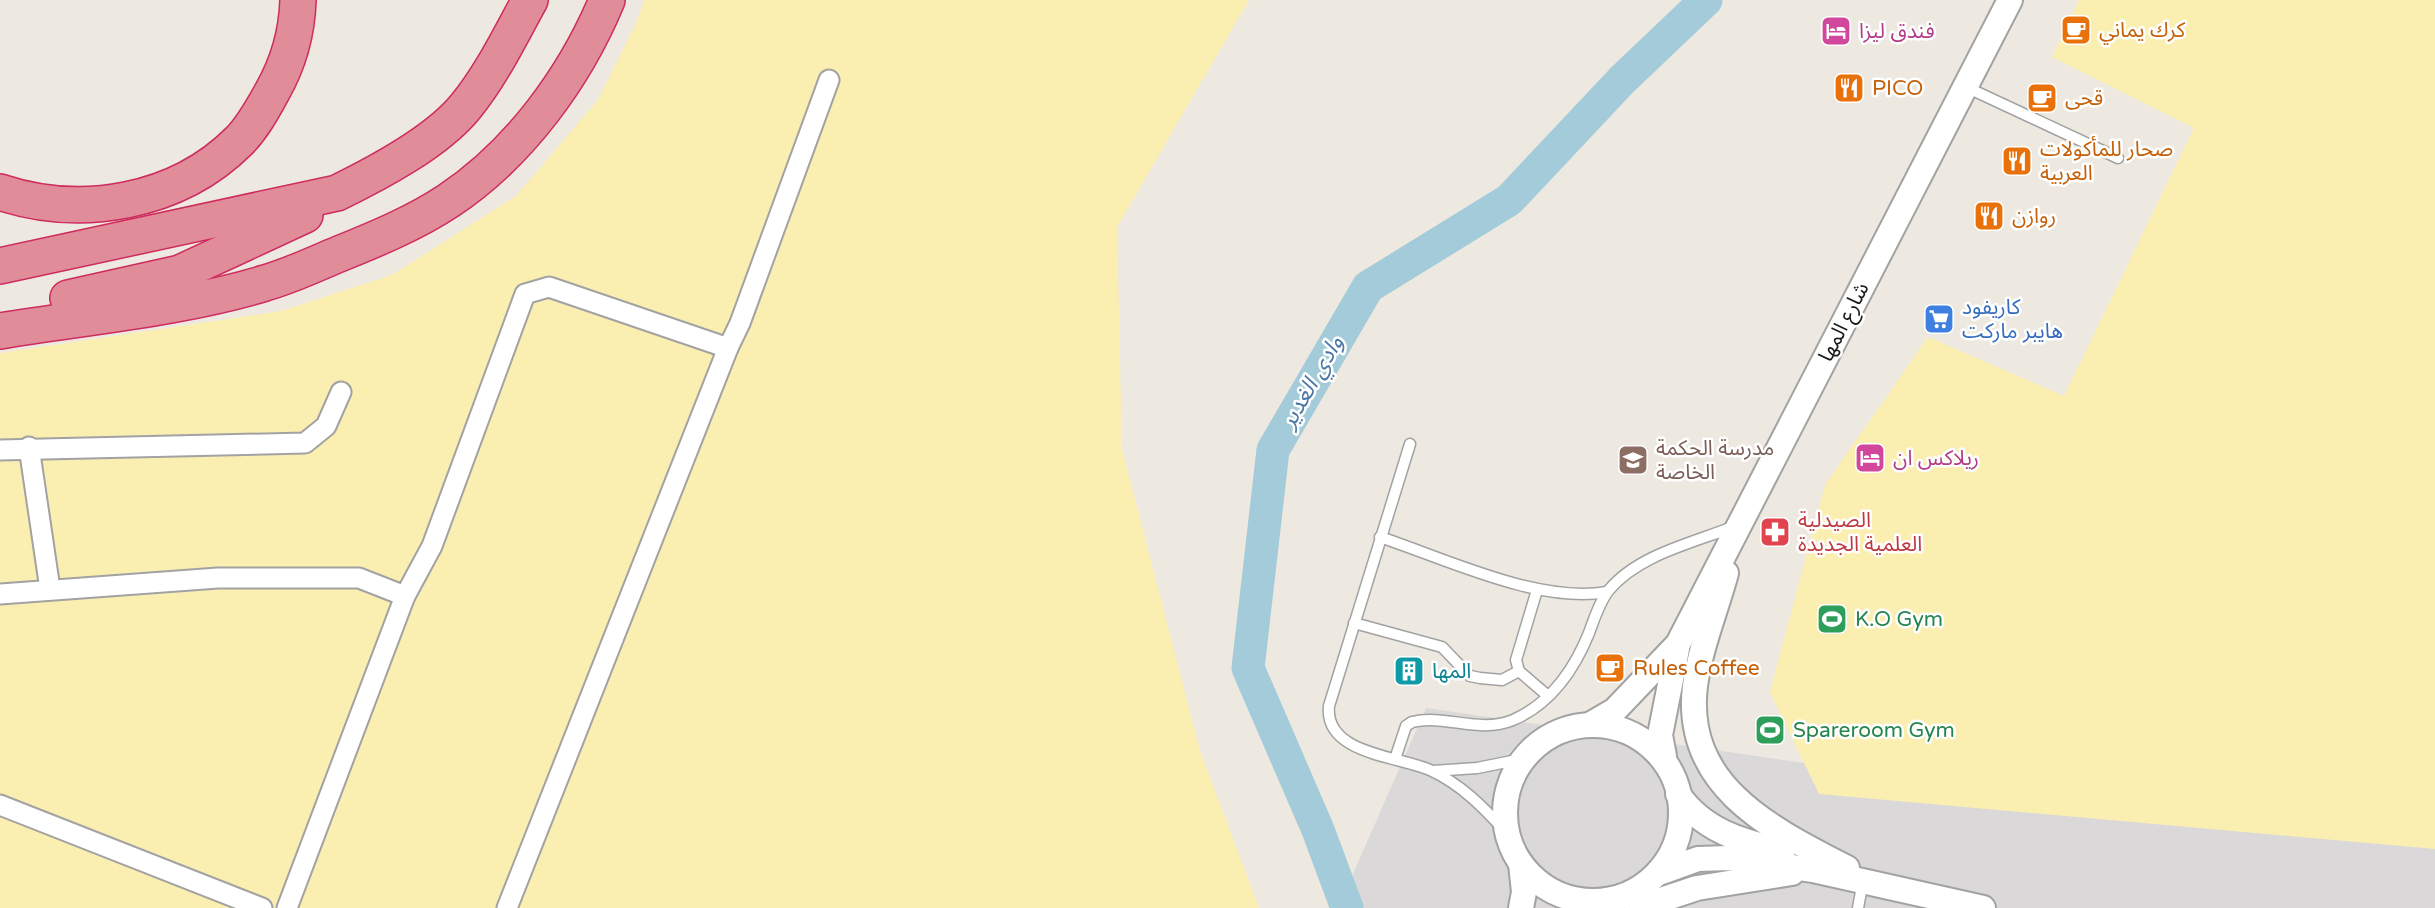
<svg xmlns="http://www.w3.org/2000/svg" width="2435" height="908" font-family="'Varela Round','Noto Sans Arabic',sans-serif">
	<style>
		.residential { fill: #dad8d8 }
		.sand { fill: #fbeeb1 }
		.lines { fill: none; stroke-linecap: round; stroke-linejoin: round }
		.river { stroke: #a3cbd9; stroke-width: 33 }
		.service-casing { stroke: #a2a2a2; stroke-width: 13 }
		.minor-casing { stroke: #a2a2a2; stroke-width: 23 }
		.tertiary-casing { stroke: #a2a2a2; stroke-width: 28 }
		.motorway-casing { stroke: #ce2b5f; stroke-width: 38 }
		.service { stroke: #fff; stroke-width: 10 }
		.minor { stroke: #fff; stroke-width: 19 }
		.tertiary { stroke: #fff; stroke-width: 24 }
		.motorway { stroke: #e18c99; stroke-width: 35 }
		.labels { text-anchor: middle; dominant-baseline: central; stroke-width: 5; stroke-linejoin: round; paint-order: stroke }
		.food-label { font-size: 21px; fill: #c56008; stroke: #fff; text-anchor: start }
		.hotel-label { font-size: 21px; fill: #b23c85; stroke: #fff; text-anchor: start }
		.shop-label { font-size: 21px; fill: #366cbe; stroke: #fff; text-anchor: start }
		.street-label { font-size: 21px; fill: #1b1b1b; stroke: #fff }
		.education-label { font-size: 21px; fill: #785e54; stroke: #fff; text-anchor: start }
		.health-label { font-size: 21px; fill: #be3a42; stroke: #fff; text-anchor: start }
		.leisure-label { font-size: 21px; fill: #27864d; stroke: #fff; text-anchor: start }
		.culture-label { font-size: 21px; fill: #0d838f; stroke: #fff; text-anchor: start }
		.water-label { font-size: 23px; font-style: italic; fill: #4d77a6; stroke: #fff }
	</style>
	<rect width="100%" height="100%" fill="#ede9e1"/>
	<polygon class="residential" points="1426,708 2086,804 2435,823 2435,908 1338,908"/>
	<g class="sand">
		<polygon points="644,0 1249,0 1117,227 1122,449 1200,751 1259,908 0,908 0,353 281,311 392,275 516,196 598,100 637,21"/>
		<polygon points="2079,0 2435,0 2435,849 1819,794 1770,692 1825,485 1928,337 2064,396 2194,128 2052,57"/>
	</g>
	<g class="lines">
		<polyline class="river" points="1347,908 1318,830 1248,668 1273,450 1368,287 1509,200 1622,80 1706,0"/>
		<g class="service-casing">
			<g id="service">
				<polyline points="1966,87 2118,158"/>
				<path d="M1410,444L1329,706C1324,754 1398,756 1430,770C1461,784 1484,808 1506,832"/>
				<path d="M1380,537C1446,559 1539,604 1607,592"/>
				<polyline points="1537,590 1516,660 1519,671 1548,696"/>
				<polyline points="1354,623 1442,647 1470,676 1480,678 1502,680 1519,671"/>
				<path d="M1395,759L1406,726L1412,722C1445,714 1479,734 1513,720C1550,704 1574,670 1589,633C1594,619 1600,601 1609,590C1638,555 1692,543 1733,527"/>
				<polyline points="1433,771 1477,768 1522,759"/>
				<polyline points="1858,908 1863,881"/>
			</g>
		</g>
		<g class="minor-casing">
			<g id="minor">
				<polyline points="29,447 50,589"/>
				<polyline points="0,450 305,443 326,426 341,392"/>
				<polyline points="0,594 218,578 359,578 405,596 432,546 525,294 549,287 728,348 740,323 829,80"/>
				<polyline points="0,805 262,908"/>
				<polyline points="287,908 405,596"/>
				<polyline points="507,908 728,348"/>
			</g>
		</g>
		<g class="tertiary-casing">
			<g id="tertiary">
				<path d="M1726,573C1716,610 1700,648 1695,686C1683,787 1772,829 1847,868"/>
				<polyline points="1591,724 1615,710 1678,644 2010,0"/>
				<circle cx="1593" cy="813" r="88"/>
				<polyline points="1664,756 1660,735 1677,649"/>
				<path d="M1678,794C1702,830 1742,842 1783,851"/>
				<polyline points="1521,864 1524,892 1521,908"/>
				<polyline points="1662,872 1698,859 1729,858 1813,870 1983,908"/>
				<polyline points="1637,908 1697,888 1792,873"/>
			</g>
		</g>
		<g class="motorway-casing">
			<g id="motorway">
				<path d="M0,192C81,219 177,203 239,141C253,127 263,108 272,92C288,64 297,33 298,0"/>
				<path d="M0,266L337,193C378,173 437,142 466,106C492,74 510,36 530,0"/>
				<polyline points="68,298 180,273 305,215"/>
				<path d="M0,331C84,317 184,308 265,283C290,276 315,264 339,254C376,239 415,223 448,201C519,154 575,77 607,0"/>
			</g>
		</g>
		<use href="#service" class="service"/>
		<use href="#minor" class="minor"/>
		<use href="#tertiary" class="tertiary"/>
		<use href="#motorway" class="motorway"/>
	</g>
	<defs>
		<g id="cafe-square" transform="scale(1.575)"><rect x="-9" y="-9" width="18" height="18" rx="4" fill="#e8710a" stroke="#fff"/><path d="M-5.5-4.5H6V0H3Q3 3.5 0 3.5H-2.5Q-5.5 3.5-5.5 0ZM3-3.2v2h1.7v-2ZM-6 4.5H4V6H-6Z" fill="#fff"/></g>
		<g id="hotel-square" transform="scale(1.575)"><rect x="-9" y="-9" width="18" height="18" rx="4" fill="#d1479c" stroke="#fff"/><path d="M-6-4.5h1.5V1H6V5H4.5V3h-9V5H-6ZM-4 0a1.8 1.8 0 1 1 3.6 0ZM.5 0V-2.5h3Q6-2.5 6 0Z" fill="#fff"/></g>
		<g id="restaurant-square" transform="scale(1.575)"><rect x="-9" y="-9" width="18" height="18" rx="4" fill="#e8710a" stroke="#fff"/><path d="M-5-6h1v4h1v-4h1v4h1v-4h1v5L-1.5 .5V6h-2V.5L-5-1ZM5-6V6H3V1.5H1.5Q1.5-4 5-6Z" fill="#fff"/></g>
		<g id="supermarket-square" transform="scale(1.575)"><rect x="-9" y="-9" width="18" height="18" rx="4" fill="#3f7fe0" stroke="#fff"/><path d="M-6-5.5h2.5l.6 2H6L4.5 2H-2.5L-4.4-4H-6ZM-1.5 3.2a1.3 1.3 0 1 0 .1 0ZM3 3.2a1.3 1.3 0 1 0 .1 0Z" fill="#fff"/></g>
		<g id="school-square" transform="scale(1.575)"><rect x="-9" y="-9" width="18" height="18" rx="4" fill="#8d6e63" stroke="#fff"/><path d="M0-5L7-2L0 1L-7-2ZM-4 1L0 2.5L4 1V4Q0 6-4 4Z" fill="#fff"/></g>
		<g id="pharmacy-square" transform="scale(1.575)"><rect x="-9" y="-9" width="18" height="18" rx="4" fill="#e0444e" stroke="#fff"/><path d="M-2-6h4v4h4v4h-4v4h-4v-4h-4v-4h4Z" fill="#fff"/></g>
		<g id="stadium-square" transform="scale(1.575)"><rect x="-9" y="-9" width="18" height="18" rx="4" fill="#2e9e5b" stroke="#fff"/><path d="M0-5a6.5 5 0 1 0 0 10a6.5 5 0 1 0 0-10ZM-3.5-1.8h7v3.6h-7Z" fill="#fff"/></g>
		<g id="building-square" transform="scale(1.575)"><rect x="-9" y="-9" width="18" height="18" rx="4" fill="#0f9aa8" stroke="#fff"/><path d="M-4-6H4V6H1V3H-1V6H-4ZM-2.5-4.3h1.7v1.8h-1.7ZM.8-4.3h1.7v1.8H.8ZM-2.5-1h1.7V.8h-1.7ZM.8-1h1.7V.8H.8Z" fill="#fff"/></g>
	</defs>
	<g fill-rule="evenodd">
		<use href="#cafe-square" x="2076" y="30"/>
		<use href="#hotel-square" x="1836" y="31"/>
		<use href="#restaurant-square" x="1849" y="88"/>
		<use href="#cafe-square" x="2042" y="98"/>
		<use href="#restaurant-square" x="2017" y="161"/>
		<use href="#restaurant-square" x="1989" y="216"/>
		<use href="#supermarket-square" x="1939" y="319"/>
		<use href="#hotel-square" x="1870" y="458"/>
		<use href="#school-square" x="1633" y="460"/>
		<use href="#pharmacy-square" x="1775" y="532"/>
		<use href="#stadium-square" x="1832" y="619"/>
		<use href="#cafe-square" x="1610" y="668"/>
		<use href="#building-square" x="1409" y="671"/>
		<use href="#stadium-square" x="1770" y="730"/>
	</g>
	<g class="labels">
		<g class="food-label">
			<text x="2099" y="30">كرك يماني</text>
			<text x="1872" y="88">PICO</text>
			<text x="2065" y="98">قحى</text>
			<text x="2040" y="149">صحار للمأكولات<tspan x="2040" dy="24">العربية</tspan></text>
			<text x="2012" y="216">روازن</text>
			<text x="1633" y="668">Rules Coffee</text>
		</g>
		<g class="hotel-label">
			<text x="1859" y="31">فندق ليزا</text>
			<text x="1893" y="458">ريلاكس ان</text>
		</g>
		<g class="shop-label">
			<text x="1962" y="307">كاريفود<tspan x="1962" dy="24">هايبر ماركت</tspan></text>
		</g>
		<g class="street-label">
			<text transform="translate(1844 322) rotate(-63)">شارع المها</text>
		</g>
		<g class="education-label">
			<text x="1656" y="448">مدرسة الحكمة<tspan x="1656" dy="24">الخاصة</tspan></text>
		</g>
		<g class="health-label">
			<text x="1798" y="520">الصيدلية<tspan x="1798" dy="24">العلمية الجديدة</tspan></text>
		</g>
		<g class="leisure-label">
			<text x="1855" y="619">K.O Gym</text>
			<text x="1793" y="730">Spareroom Gym</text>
		</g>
		<g class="culture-label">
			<text x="1432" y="671">المها</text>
		</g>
		<g class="water-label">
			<text transform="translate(1312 382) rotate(-60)">وادي الغدير</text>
		</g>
	</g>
</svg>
